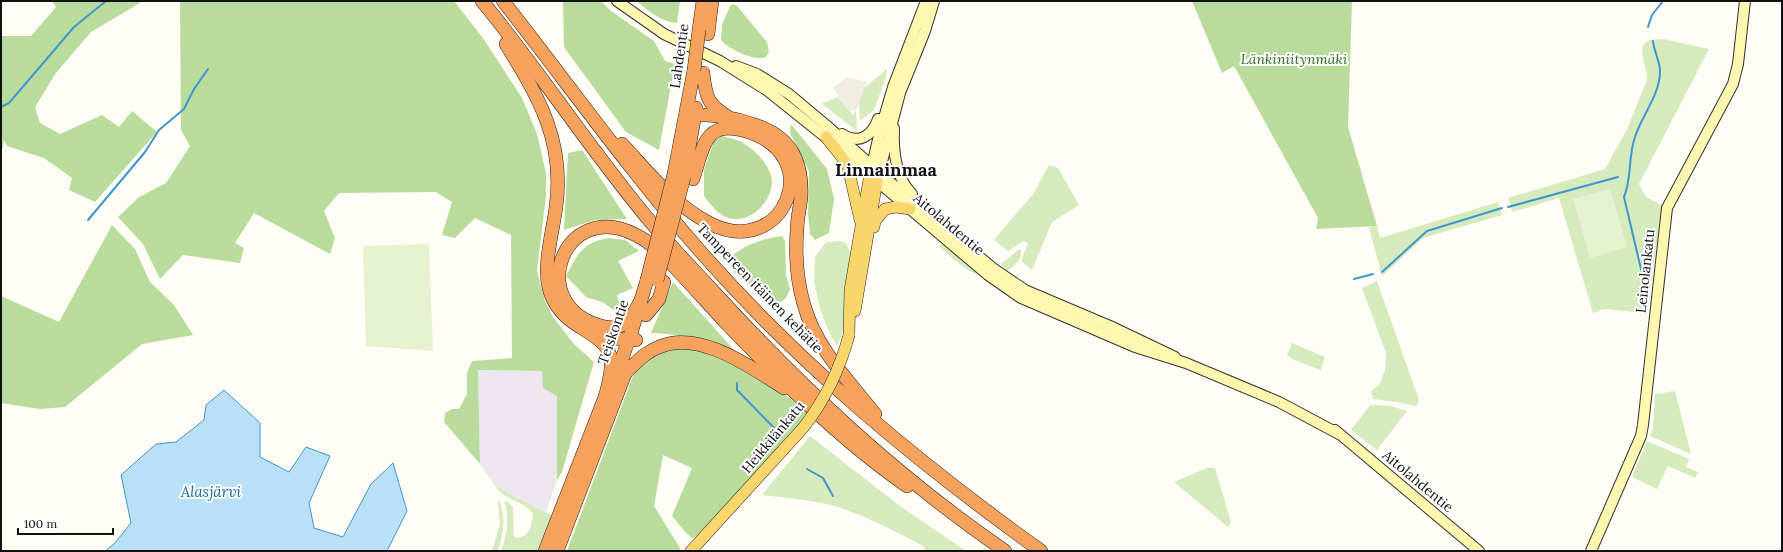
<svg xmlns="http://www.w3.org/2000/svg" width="1783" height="552" font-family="Lora,serif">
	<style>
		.industrial { fill: #eee6ef }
		.green { fill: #d5ebbd }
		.forest { fill: #b9dc9c }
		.pitch { fill: #e6f2cf }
		.plaza { fill: #f1ede2 }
		.water { fill: #b9e0f7; stroke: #3f96cf }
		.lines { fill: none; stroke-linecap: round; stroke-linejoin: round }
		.stream { stroke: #3f96cf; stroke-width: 2 }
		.secondary-casing { stroke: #333; stroke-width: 12 }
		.primary-casing { stroke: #222; stroke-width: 12 }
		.highway-casing { stroke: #222; stroke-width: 14 }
		.secondary { stroke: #fff6b0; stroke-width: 10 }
		.primary { stroke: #f9d66b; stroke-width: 11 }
		.highway { stroke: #f5a25d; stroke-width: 13 }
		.primary-bridge-casing { stroke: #222; stroke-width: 12; stroke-linecap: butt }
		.highway-bridge-casing { stroke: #222; stroke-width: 14; stroke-linecap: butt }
		.primary-bridge { stroke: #f9d66b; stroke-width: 11 }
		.highway-bridge { stroke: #f5a25d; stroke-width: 13 }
		.labels { text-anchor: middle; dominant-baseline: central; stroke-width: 4; stroke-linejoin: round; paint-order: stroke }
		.street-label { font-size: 14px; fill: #111; stroke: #fff }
		.park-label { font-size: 14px; font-style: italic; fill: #2f6b1f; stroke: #fff }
		.water-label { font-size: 15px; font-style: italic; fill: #1768a6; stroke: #fff }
		.district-label { font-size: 18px; font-weight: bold; fill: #111; stroke: #fff }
	</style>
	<rect width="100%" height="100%" fill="#fffdf5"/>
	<polygon class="industrial" points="478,370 542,371 557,396 557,480 546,512 495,486 480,464"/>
	<g class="green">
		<path d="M1663,39L1709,49L1639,184L1646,197L1662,205L1648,307L1645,313L1604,309L1593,313L1559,198L1512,212L1508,198L1605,169L1627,129L1647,80C1647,68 1640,56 1643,45L1649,40Z"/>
		<polygon points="887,69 886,77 874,110 860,121 859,101 863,89"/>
		<polygon points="838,97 853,115 856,110 857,131 822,104 823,103"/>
		<polygon points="1049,165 1058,168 1079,205 1052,222 1032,270 1021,261 1028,243 1024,241 1008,251 994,240 1033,194"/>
		<polygon points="1498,202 1502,215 1423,238 1382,276 1369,227 1377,226 1380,238"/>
		<polygon points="840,241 846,243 850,252 844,329 837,346 829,332 820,309 814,281 815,257 826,242"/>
		<path d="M941,244L955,252L983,276C970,275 949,255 939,246Z"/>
		<path d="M1021,249C1022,260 1015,266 1007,271L1001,264L1018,250Z"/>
		<polygon points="1377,281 1418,397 1419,402 1416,406 1397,402 1373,399 1371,391 1379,385 1385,370 1386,353 1362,288"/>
		<polygon points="1292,343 1325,357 1321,370 1292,359 1287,355"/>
		<polygon points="1675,391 1691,454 1650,436 1653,428 1655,394"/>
		<polygon points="1370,405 1391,406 1407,411 1377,450 1351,430"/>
		<path d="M810,436L900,506L966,551H924L925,547C897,532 868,517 838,507C814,500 787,498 762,495Z"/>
		<polygon points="1647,441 1689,459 1686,467 1698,472 1695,478 1668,466 1657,489 1632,477"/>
		<polygon points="1207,468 1215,468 1231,522 1228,527 1174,482"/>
		<path d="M495,486L553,516L540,551H501C507,534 510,519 504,501L508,502L513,507L514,537C529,540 532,525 533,514C525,501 506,502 495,486Z"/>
		<path d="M499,500C506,518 504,533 498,551H492L500,524L498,505Z"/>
	</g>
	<g class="forest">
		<polygon points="52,1 138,1 140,3 91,32 56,73 35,107 40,123 60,134 102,115 119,127 132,111 157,132 95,202 69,190 72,178 44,158 7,146 4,140 1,155 1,36 31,36 56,7"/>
		<polygon points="180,1 454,1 483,38 522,98 537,134 546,173 546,195 537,271 545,301 553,317 574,344 594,362 562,472 557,480 557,396 543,388 542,371 478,370 480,464 444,422 445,413 452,409 459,409 467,394 467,373 472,361 512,358 511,235 475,218 455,238 442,235 452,202 436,192 339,193 324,211 335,238 330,254 254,213 235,243 244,248 240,263 183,255 160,279 143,244 118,217 139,197 166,183 190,146 181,130"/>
		<polygon points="563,1 601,1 611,11 654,41 665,61 675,64 659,150 626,132 564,47"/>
		<path d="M636,1H680L677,23C661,22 649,11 636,1Z"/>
		<polygon points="1192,1 1352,1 1348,127 1377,226 1316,229 1318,218 1234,66 1222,73"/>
		<path d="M733,4L737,6L767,42L769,52L766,57C755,62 728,49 721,40L722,25L730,6Z"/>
		<polygon points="791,124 827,169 834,199 829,233 815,240 810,234 808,213 809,171 790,133"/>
		<path d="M722,136C728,138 737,139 743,143C755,150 771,166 772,181C772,203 748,226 726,217C718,214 709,203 704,196V170L714,141Z"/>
		<polygon points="582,150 627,219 595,220 564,230 568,153"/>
		<polygon points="112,225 135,249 150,282 174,305 193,335 142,344 65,407 40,409 1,403 1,296 59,322"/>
		<path d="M782,236L785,241L786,275L790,289L786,298L779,303L769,304L735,273L729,261C737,246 766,238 782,236Z"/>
		<path d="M609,238L625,240L639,251L618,261L633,288L617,295L620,305L617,312L602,302L586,297L566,276C578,253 582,243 609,238Z"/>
		<path d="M673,282L734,350L733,353C706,344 680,333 651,333Z"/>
		<path d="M688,347L729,360L776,388L809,413L699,535L692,538L685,532L672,516L692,468L663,455L654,506L680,548L679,551H567L633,376C650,348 658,352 688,347Z"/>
	</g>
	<g class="pitch">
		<polygon points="1610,189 1627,247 1590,258 1573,199"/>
		<polygon points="429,244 433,351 366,346 363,246"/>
	</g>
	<polygon class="plaza" points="847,77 867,82 856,110 849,111 833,88"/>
	<polygon class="water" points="224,390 260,423 260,457 289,472 306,447 330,456 309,503 314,528 343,537 371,484 393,463 407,511 387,551 105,551 114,544 131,523 121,475 156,444 176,442 204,420 206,405"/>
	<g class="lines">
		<g class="stream">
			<polyline points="1648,27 1652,15 1663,1"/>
			<polyline points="1,107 9,103 74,27 106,1"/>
			<polyline points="1508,207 1618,177"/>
			<polyline points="88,220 145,152 159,130 184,109 194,89 208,69"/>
			<polyline points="1382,272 1427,231 1502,208"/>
			<polyline points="1354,279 1373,274"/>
			<path d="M1649,289L1645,286L1624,197C1632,179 1628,156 1635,137C1642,115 1660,95 1660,71C1660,62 1654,51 1653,41"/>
			<polyline points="737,383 737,390 782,436"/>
			<polyline points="807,469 823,478 833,496"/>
		</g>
		<g class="secondary-casing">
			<g id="secondary">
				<polyline points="617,1 664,34 720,61 768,91 858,163 877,181 988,275 1021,298 1135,347 1186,363 1279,402 1339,434"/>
				<polyline points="736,66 757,74 789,94 826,125 890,182 994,269 1025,290 1110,326 1175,357"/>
				<path d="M894,128C893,150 896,178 912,194"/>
				<path d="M842,134C859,145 872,136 878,119"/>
				<polyline points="871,170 879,135 893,87 926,1"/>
				<polyline points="878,177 900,93 925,31 934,1"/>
				<polyline points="1335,430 1479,551"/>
				<polyline points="1591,551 1641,436 1643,425 1667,208 1733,84 1738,64 1745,1"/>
			</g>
		</g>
		<g class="primary-casing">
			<g id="primary">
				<path d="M826,137C833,147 842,156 848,167L860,220"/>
				<polyline points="874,227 875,221 885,209 896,207 910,209"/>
				<polyline points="855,311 877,181"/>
				<polyline points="849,335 850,290 870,174"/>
				<polyline points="691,551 803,428"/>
			</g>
		</g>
		<g class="highway-casing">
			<g id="highway">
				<path d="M482,1C542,74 593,154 654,226C673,249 694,270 714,292C803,389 896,476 1005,551"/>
				<path d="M503,1C569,85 630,171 700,251C801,366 917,462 1041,551"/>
				<polyline points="699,30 703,1"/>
				<polyline points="708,34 712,1"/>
				<path d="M506,44C539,98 565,141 556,207C553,231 543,264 549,288C552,300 560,312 570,320C585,332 610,340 611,361C612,373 608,386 605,397"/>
				<path d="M703,73C706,97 707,104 728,117"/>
				<path d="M686,115C708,114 732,117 752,124C789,135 803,159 801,197C800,208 797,219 797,230C795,256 797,281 804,305C816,348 848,380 875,414"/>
				<path d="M622,144C649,173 673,204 709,223C783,262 831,153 742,130C703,120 703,151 693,179"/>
				<polyline points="674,174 694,70"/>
				<polyline points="684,177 696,108"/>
				<path d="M641,300C631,319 625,332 601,326C524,305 563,197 636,235C654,244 669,261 682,275C697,291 712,308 727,324C783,382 841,440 907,486"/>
				<polyline points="646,315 659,299 664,282"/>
				<polyline points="595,332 623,340 636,340"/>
				<path d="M625,373C636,363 645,352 659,347C699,329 752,368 784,388"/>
				<polyline points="545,551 605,397 618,370 632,330 647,280"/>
				<polyline points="557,551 628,366"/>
			</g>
		</g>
		<use href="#secondary" class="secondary"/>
		<use href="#primary" class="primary"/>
		<use href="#highway" class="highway"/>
		<g class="primary-bridge-casing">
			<path id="primary-bridge" d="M803,428C825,400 840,369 849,335"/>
		</g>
		<g class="highway-bridge-casing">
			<g id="highway-bridge">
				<polyline points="694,70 699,30"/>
				<polyline points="647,280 674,174"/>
				<polyline points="657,280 684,177"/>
			</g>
		</g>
		<use href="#primary-bridge" class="primary-bridge"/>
		<use href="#highway-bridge" class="highway-bridge"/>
	</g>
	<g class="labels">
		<g class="street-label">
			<text transform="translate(679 56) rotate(-82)">Lahdentie</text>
			<text transform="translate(949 224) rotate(40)">Aitolahdentie</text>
			<text transform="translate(1645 271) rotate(-84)">Leinolankatu</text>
			<text transform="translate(760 288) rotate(46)">Tampereen itäinen kehätie</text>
			<text transform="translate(613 332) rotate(-71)">Teiskontie</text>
			<text transform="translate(773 437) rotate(-50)">Heikkilänkatu</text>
			<text transform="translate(1418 481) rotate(40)">Aitolahdentie</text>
		</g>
		<g class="park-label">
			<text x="1294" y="59">Länkiniitynmäki</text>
		</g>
		<g class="water-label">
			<text x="211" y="491">Alasjärvi</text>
		</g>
		<g class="district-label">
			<text x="886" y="169">Linnainmaa</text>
		</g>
	</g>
	<rect width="1783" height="552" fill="none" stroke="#111111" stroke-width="4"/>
	<path d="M18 528v6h95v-6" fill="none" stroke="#111111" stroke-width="2"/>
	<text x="24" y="528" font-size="12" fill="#111111" stroke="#ffffff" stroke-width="3" paint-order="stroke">100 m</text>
</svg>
